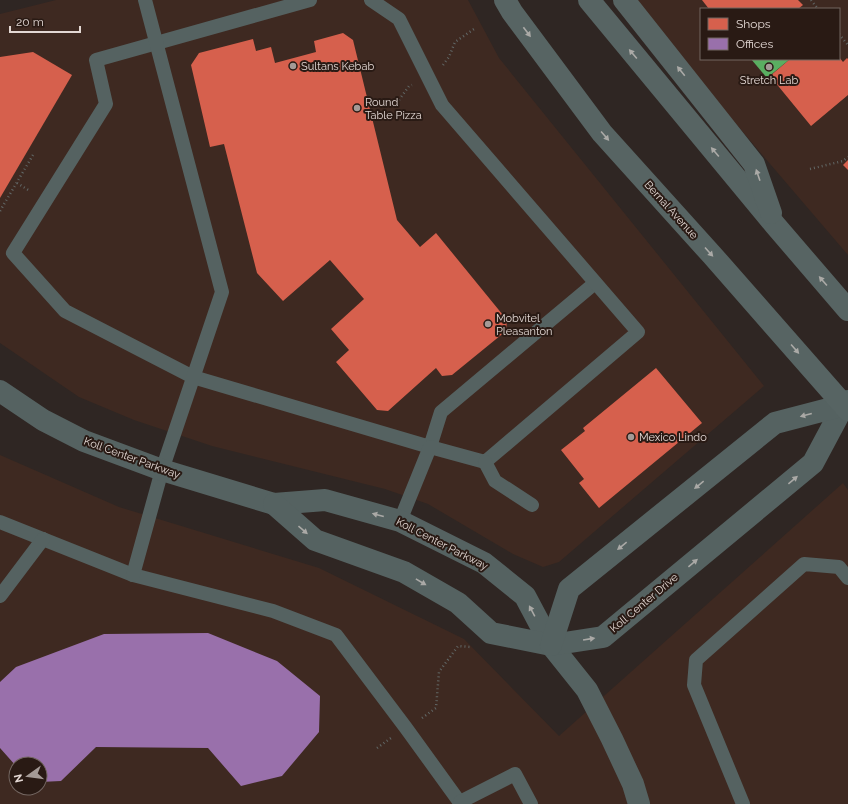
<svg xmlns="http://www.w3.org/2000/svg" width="848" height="804" font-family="Raleway,sans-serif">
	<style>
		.built { fill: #3e2921; fill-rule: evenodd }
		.shops { fill: #d6604d }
		.offices { fill: #9970ab }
		.public { fill: #5aae61 }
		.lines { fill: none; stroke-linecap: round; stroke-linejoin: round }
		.path { stroke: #616766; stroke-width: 2.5; stroke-dasharray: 1 3; stroke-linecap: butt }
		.lane { stroke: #556261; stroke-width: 14 }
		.street { stroke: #556261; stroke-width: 22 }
		.secondary { stroke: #576463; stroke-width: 22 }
		.oneway { fill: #abaaa7 }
		.oneway2 { fill: #aaa9a6 }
		.poi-dot { fill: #a49a96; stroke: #291a14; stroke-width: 1.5 }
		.labels { text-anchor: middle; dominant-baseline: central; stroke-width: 4; stroke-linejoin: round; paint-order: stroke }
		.poi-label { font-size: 11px; fill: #e3d8d4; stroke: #291a14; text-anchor: start }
		.street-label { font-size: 11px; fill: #e3d8d4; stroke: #291a14 }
	</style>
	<rect width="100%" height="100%" fill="#2f2623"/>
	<g class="built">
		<polygon points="56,0 468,0 499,58 764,386 559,562 543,567 513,554 428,504 385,489 212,446 134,420 79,397 0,343 0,14"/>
		<path d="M630,0H848V255ZM701,9H839V59H701Z"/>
		<path d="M0,455L119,507L319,568L464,639L559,736L843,483L848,490V804H0ZM16,764H40V788H16Z"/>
	</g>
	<g class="shops">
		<polygon points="702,0 798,0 803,5 798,9 709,9"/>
		<polygon points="343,33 353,40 397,220 420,247 436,233 507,320 506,331 452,375 442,376 436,368 388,411 377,410 336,362 349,350 331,329 364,299 330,260 283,301 257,273 224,144 210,147 191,65 199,53 253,39 256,51 271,47 275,63 316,52 314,41"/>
		<polygon points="33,52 72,75 0,198 0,57"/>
		<polygon points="839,57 843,62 847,58 848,59 848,95 811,126 770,76 790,59 839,59"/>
		<polygon points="848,160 848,170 843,165"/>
		<polygon points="656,368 702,423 599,508 579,483 584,479 561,450 585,431 583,428"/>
	</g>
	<polygon class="offices" points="208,633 277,661 320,696 319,732 282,776 241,786 208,748 96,747 61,781 40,782 40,764 16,764 16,766 0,748 0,682 16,667 104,634"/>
	<polygon class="public" points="751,59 790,59 767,78"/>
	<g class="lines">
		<g class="path">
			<polyline points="811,0 818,9"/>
			<polyline points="839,34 848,45"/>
			<polyline points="443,65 449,57 455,42 474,29"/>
			<polyline points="399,100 409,86 412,85"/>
			<polyline points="810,169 843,161 848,157"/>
			<polyline points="17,183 30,191"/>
			<polyline points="0,211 33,155"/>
			<polyline points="422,718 436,708 439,672 458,646 471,647"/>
			<polyline points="377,748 391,738"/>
		</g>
		<g class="lane">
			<polyline points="310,0 96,60 106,104 13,253 65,311 193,377 430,447 441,412 595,283"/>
			<polyline points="371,0 399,19 442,105 638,332 485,462 430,447 400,521"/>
			<polyline points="485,462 495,481 532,505"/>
			<polyline points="0,522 133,575 273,611 336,635 406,728 461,804"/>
			<polyline points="133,575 162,470 222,292 145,0"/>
			<polyline points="0,596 43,539"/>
			<polyline points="460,802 515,774 531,804"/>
			<polyline points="743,804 694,685 696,660 804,564 839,567 848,578"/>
		</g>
		<g class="street">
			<polyline points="0,391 43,420 84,441 162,470 274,504 325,500 400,521 484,563 525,596 551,645 587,690 612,739 633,784 639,804"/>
			<polyline points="274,504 315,540 404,572 458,603 491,633 551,645 603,637 813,463 844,405 848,401"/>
			<polyline points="551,645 569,589 775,423 844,405"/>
		</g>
		<g class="secondary">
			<polyline points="505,0 512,12 602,133 712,255 848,410"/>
			<polyline points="589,0 775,225 848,310"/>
			<polyline points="624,0 754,164 771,213"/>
		</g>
	</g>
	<defs><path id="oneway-solid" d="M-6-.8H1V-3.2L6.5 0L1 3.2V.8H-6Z"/></defs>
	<g class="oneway">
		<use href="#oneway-solid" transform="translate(527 32) rotate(53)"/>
		<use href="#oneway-solid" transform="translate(633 54) rotate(-130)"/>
		<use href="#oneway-solid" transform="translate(681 71) rotate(-129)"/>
		<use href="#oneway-solid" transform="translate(605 136) rotate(49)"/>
		<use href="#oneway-solid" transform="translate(715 152) rotate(-130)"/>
		<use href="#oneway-solid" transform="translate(758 175) rotate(-109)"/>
		<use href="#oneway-solid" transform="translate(709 252) rotate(48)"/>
		<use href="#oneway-solid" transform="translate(823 281) rotate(-131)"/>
		<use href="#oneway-solid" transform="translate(795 349) rotate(49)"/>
	</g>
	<g class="oneway2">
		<use href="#oneway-solid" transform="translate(806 415) rotate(165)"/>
		<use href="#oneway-solid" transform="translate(793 480) rotate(-40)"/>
		<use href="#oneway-solid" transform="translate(699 485) rotate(141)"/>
		<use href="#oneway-solid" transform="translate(378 515) rotate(-165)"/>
		<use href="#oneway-solid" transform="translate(303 530) rotate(41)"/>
		<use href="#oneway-solid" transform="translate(622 546) rotate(141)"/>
		<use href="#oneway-solid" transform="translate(693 563) rotate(-40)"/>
		<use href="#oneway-solid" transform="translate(421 582) rotate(31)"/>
		<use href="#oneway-solid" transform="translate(532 611) rotate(-118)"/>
		<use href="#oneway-solid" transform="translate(589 639) rotate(-9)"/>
	</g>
	<g class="poi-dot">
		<circle cx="293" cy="66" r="4"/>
		<circle cx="769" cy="67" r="4"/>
		<circle cx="357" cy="108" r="4"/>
		<circle cx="488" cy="324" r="4"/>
		<circle cx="631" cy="437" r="4"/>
	</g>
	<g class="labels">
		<g class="poi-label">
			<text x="301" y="66">Sultans Kebab</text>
			<text x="769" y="80" text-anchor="middle">Stretch Lab</text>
			<text x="365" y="102">Round<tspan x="365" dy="13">Table Pizza</tspan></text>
			<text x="496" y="318">Mobvitel<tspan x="496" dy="13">Pleasanton</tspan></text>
			<text x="639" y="437">Mexico Lindo</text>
		</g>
		<g class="street-label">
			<text transform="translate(671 210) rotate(48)">Bernal Avenue</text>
			<text transform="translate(132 458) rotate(20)">Koll Center Parkway</text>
			<text transform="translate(442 544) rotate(27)">Koll Center Parkway</text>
			<text transform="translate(644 603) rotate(-40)">Koll Center Drive</text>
		</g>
	</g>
	<rect x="700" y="8" width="140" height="52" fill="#291a14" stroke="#736661"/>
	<rect x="708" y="18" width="20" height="12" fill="#d6604d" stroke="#736661"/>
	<text x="736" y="28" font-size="12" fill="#e3d8d4">Shops</text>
	<rect x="708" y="38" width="20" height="12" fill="#9970ab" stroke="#736661"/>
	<text x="736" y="48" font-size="12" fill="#e3d8d4">Offices</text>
	<g transform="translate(28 776) rotate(256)"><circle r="19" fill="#291a14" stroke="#736661"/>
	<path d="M0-3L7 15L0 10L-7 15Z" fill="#a49a96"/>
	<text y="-6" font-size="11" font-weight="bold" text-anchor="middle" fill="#e3d8d4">N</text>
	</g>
	<path d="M10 26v6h70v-6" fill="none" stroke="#e3d8d4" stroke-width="2"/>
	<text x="16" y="26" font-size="12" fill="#e3d8d4" stroke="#291a14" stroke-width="3" paint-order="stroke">20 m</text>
</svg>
